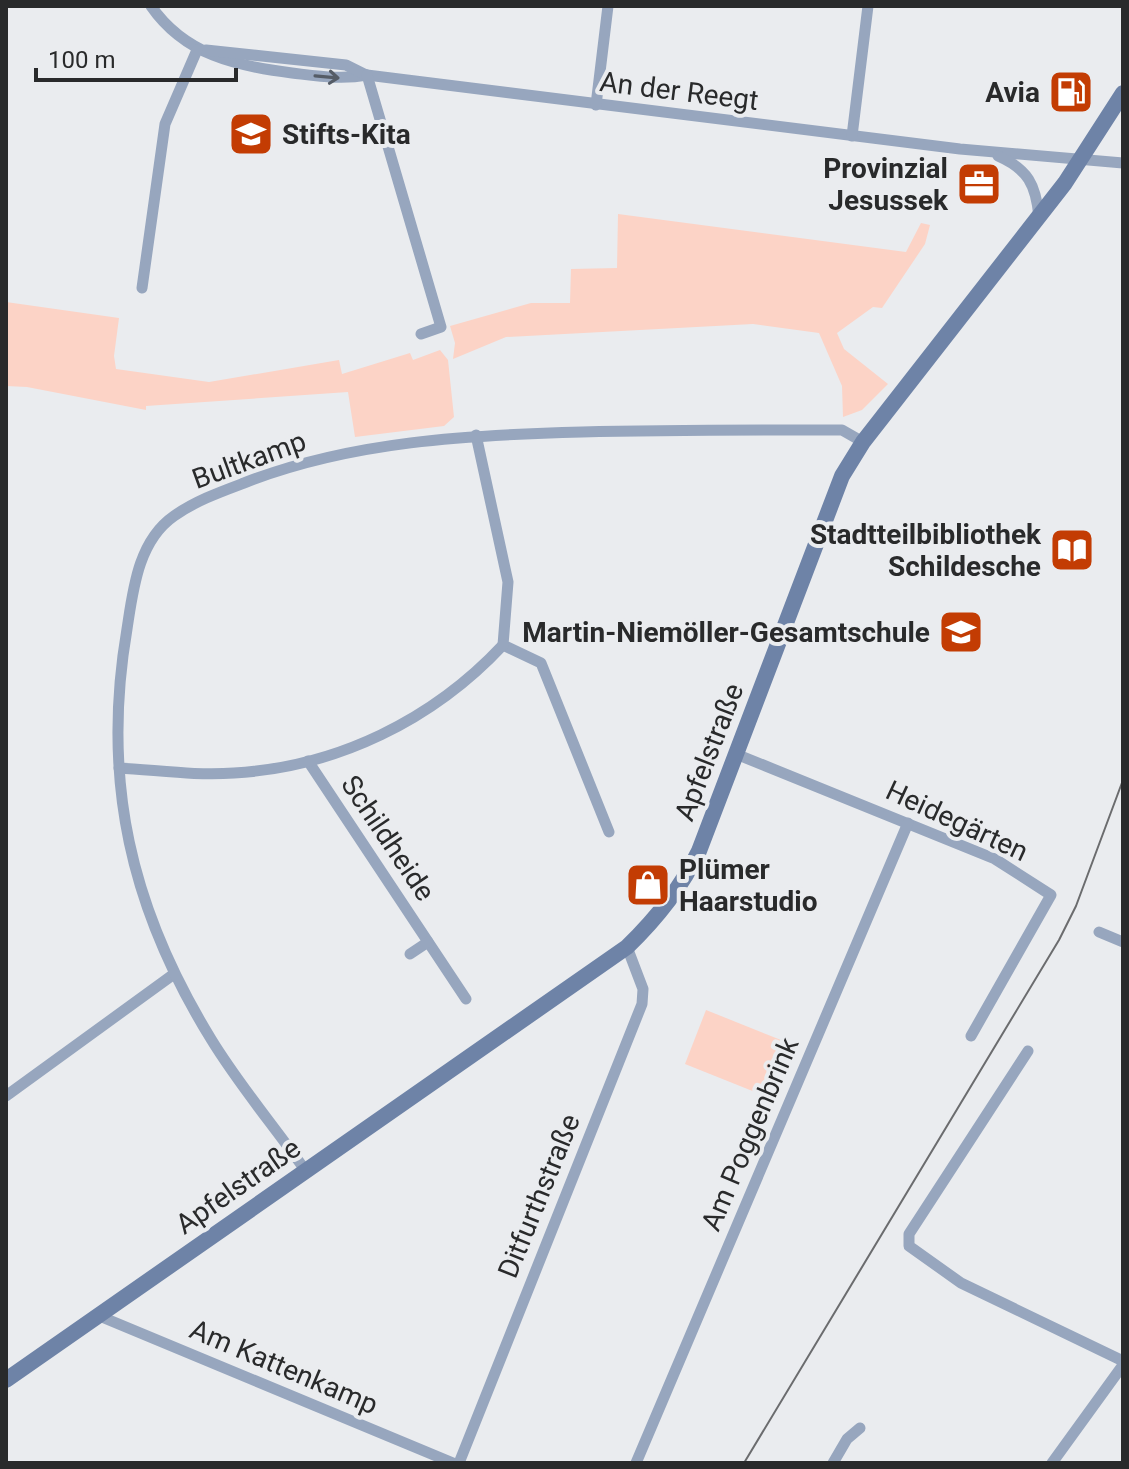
<svg xmlns="http://www.w3.org/2000/svg" width="1129" height="1469" font-family="Roboto,sans-serif">
	<style>
		.green { fill: #fcd3c6 }
		.lines { fill: none; stroke-linecap: round; stroke-linejoin: round }
		.street { stroke: #97a6be; stroke-width: 11 }
		.secondary { stroke: #6e83a7; stroke-width: 16 }
		.tram { stroke: #6b6c6e; stroke-width: 2 }
		.oneway { stroke: #555c66 }
		.labels { text-anchor: middle; dominant-baseline: central; stroke-width: 8; stroke-linejoin: round; paint-order: stroke }
		.street-label { font-size: 28px; fill: #292a2b; stroke: #eaecef }
		.poi-label { font-size: 28px; font-weight: bold; fill: #292a2b; stroke: #eaecef; text-anchor: end }
	</style>
	<rect width="100%" height="100%" fill="#eaecef"/>
	<g class="green">
		<polygon points="618,214 906,252 921,223 930,225 925,244 882,308 873,307 837,333 844,349 888,384 862,410 843,417 842,386 819,333 753,324 506,337 453,359 455,343 450,326 531,303 570,303 571,269 617,268"/>
		<polygon points="6,302 119,318 114,356 116,369 209,382 339,360 342,374 410,353 413,360 440,350 448,360 454,417 444,426 355,437 348,392 146,406 146,410 27,387 6,386"/>
		<polygon points="706,1010 781,1040 760,1094 685,1064"/>
	</g>
	<g class="lines">
		<g class="street">
			<path d="M151,6C185,55 236,66 292,73C318,76 342,80 367,75L960,149L1123,163"/>
			<polyline points="206,50 346,65 366,75"/>
			<polyline points="367,75 441,327 421,334"/>
			<polyline points="596,105 608,6"/>
			<polyline points="852,136 868,6"/>
			<path d="M998,156C1028,169 1036,185 1039,217"/>
			<polyline points="142,288 165,124 197,50"/>
			<polyline points="476,435 508,582 503,645 541,663 609,832"/>
			<polyline points="736,754 995,859 1051,895 971,1036"/>
			<polyline points="308,761 466,999"/>
			<path d="M119,768C157,770 196,776 234,773C337,767 433,720 503,645"/>
			<polyline points="1099,932 1123,942"/>
			<polyline points="410,954 428,942"/>
			<polyline points="1028,1051 909,1234 909,1246 961,1283 1123,1361"/>
			<polyline points="6,1096 174,974"/>
			<path d="M305,1170C274,1126 239,1085 211,1039C131,909 101,781 127,629C133,590 138,541 174,516C195,501 220,492 244,483C351,441 469,435 582,432C669,430 756,430 842,430L863,442"/>
			<polyline points="97,1315 453,1463"/>
			<polyline points="459,1463 642,1004 643,989 627,947"/>
			<polyline points="636,1463 908,823"/>
			<polyline points="833,1463 847,1439 860,1428"/>
			<polyline points="1052,1463 1123,1365"/>
		</g>
		<path class="secondary" d="M6,1380L627,947C656,919 681,888 699,851L842,476L863,442L1065,183L1123,93"/>
		<polyline class="tram" points="744,1463 1059,940 1076,906 1123,780"/>
	</g>
	<defs><path id="oneway-shaft" d="M-6 0H5M1.5-3L5.5 0L1.5 3" fill="none" stroke-width="1.6" stroke-linecap="round" stroke-linejoin="round" transform="scale(2)"/></defs>
	<use class="oneway" href="#oneway-shaft" transform="translate(327 77) rotate(5)"/>
	<defs>
		<g id="fuel-square" transform="scale(2.3)"><rect x="-9" y="-9" width="18" height="18" rx="4" fill="#c33c03" stroke="#eaecef"/><path d="M-5.5-6h7V0h2V4h1.3V-2.5L3-4.5l.8-.8L6-3V5H2.5V1h-1V6h-7ZM-4.2-4.7v3.2H.2V-4.7Z" fill="#fff"/></g>
		<g id="school-square" transform="scale(2.3)"><rect x="-9" y="-9" width="18" height="18" rx="4" fill="#c33c03" stroke="#eaecef"/><path d="M0-5L7-2L0 1L-7-2ZM-4 1L0 2.5L4 1V4Q0 6-4 4Z" fill="#fff"/></g>
		<g id="office-square" transform="scale(2.3)"><rect x="-9" y="-9" width="18" height="18" rx="4" fill="#c33c03" stroke="#eaecef"/><path d="M-6-3h4V-5.5h4V-3h4V5H-6ZM-1-4.5V-3h2v-1.5ZM-6 0V1H6V0Z" fill="#fff"/></g>
		<g id="library-square" transform="scale(2.3)"><rect x="-9" y="-9" width="18" height="18" rx="4" fill="#c33c03" stroke="#eaecef"/><path d="M-6-4Q-3-5.5-.7-3.5V5Q-3 3-6 4ZM6-4Q3-5.5 .7-3.5V5Q3 3 6 4Z" fill="#fff"/></g>
		<g id="shop-square" transform="scale(2.3)"><rect x="-9" y="-9" width="18" height="18" rx="4" fill="#c33c03" stroke="#eaecef"/><path d="M-5-2.5h2.3a2.7 3.5 0 0 1 5.4 0H5L5.5 6h-11ZM-1.5-2.5h3a1.5 2.3 0 0 0-3 0Z" fill="#fff"/></g>
	</defs>
	<g fill-rule="evenodd">
		<use href="#fuel-square" x="1071" y="92"/>
		<use href="#school-square" x="251" y="134"/>
		<use href="#office-square" x="979" y="184"/>
		<use href="#library-square" x="1072" y="550"/>
		<use href="#school-square" x="961" y="632"/>
		<use href="#shop-square" x="648" y="885"/>
	</g>
	<g class="labels">
		<g class="street-label">
			<text transform="translate(679 91) rotate(7)">An der Reegt</text>
			<text transform="translate(249 460) rotate(-20)">Bultkamp</text>
			<text transform="translate(709 752) rotate(-69)">Apfelstraße</text>
			<text transform="translate(957 821) rotate(25)">Heidegärten</text>
			<text transform="translate(388 838) rotate(56)">Schildheide</text>
			<text transform="translate(750 1134) rotate(-67)">Am Poggenbrink</text>
			<text transform="translate(238 1186) rotate(-35)">Apfelstraße</text>
			<text transform="translate(539 1196) rotate(-68)">Ditfurthstraße</text>
			<text transform="translate(284 1367) rotate(23)">Am Kattenkamp</text>
		</g>
		<g class="poi-label">
			<text x="1040" y="92">Avia</text>
			<text x="282" y="134" text-anchor="start">Stifts-Kita</text>
			<text x="948" y="168">Provinzial<tspan x="948" dy="32">Jesussek</tspan></text>
			<text x="1041" y="534">Stadtteilbibliothek<tspan x="1041" dy="32">Schildesche</tspan></text>
			<text x="930" y="632">Martin-Niemöller-Gesamtschule</text>
			<text x="679" y="869" text-anchor="start">Plümer<tspan x="679" dy="32">Haarstudio</tspan></text>
		</g>
	</g>
	<rect width="1129" height="1469" fill="none" stroke="#292a2b" stroke-width="16"/>
	<path d="M36 68v12h200v-12" fill="none" stroke="#292a2b" stroke-width="4"/>
	<text x="48" y="68" font-size="24" fill="#292a2b" stroke="#eaecef" stroke-width="6" paint-order="stroke">100 m</text>
</svg>
